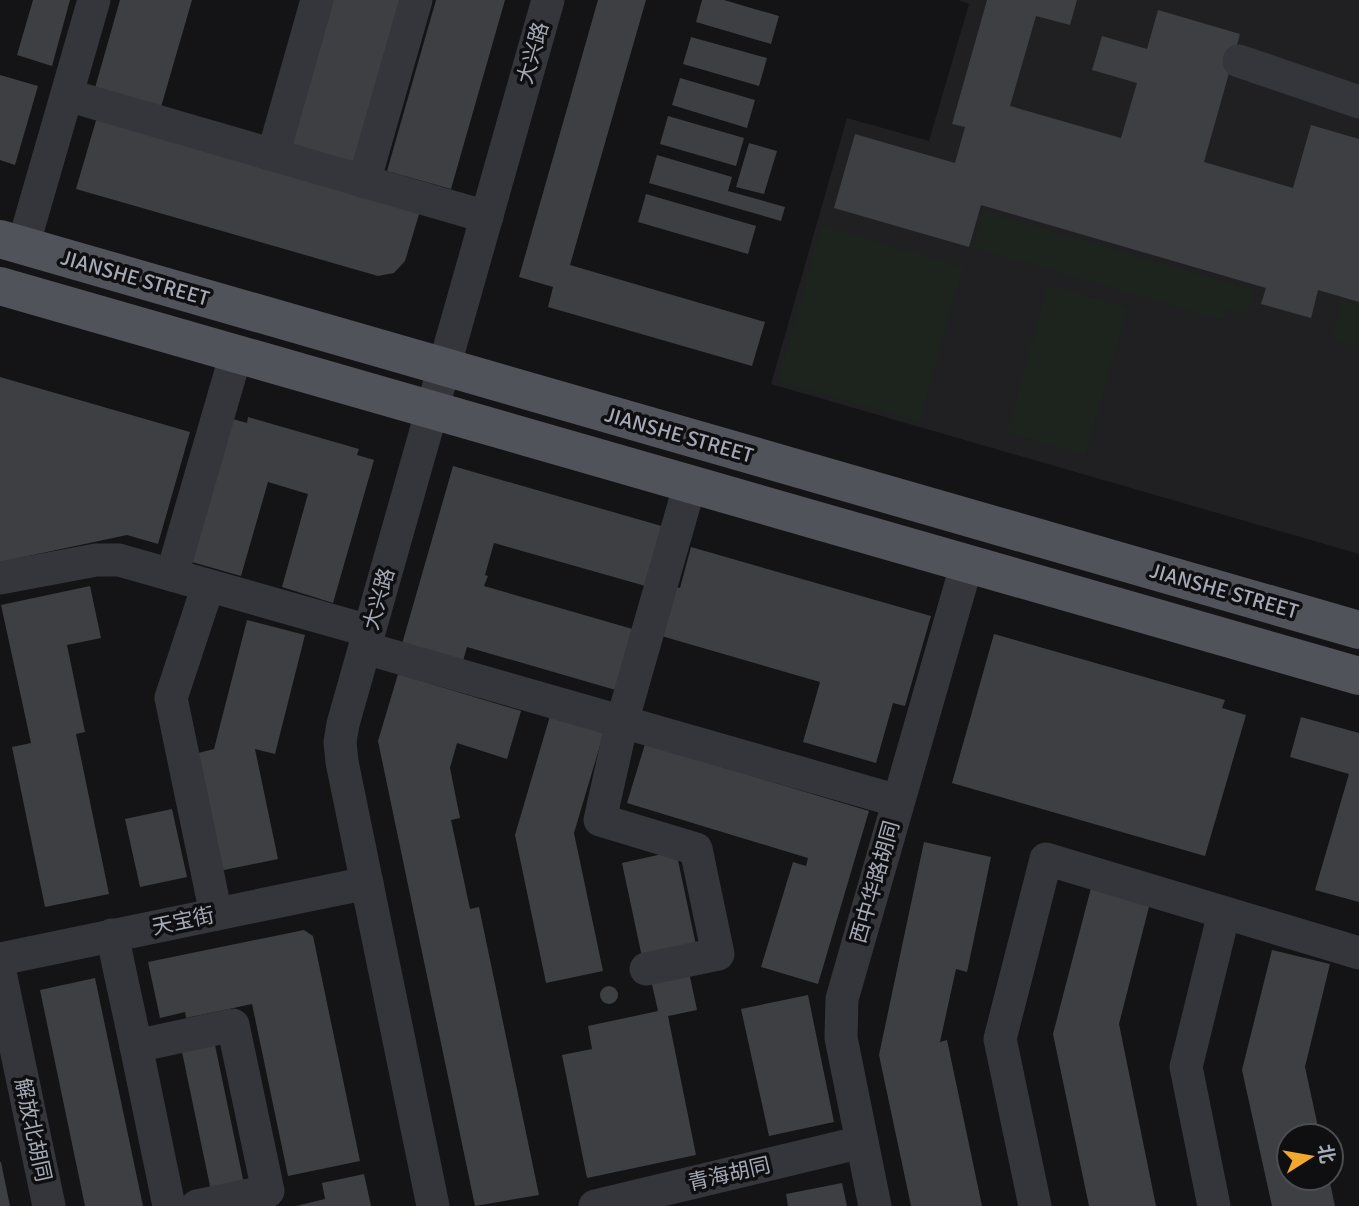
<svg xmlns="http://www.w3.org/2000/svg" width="1359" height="1206" font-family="Signika,'Noto Sans SC',sans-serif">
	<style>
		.built { fill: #202023 }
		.green { fill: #1c241d }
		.building { fill: #3e3f43 }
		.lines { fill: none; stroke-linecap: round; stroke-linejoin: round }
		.minor { stroke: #35363b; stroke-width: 33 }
		.major { stroke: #51535a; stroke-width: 38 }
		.labels { text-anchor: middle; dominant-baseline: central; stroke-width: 7; stroke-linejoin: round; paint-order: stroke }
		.street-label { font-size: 21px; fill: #a5abb6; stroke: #0f0f11 }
	</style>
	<rect width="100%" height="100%" fill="#141416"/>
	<polygon class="built" points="958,0 1359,0 1359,554 771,384 847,118 929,141 969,4"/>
	<g class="green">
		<polygon points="983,211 1255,290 1247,315 1227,310 1224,320 973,247"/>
		<polygon points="822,226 963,267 919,422 778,381"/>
		<polygon points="1048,285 1128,308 1085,455 1007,432"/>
		<polygon points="1343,300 1359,305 1359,347 1332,339"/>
	</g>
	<g class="building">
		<polygon points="33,0 70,0 52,66 17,55"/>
		<polygon points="120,0 192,0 159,114 93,95"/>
		<polygon points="331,0 403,0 355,167 289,148"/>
		<polygon points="436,0 505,0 451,189 387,171"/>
		<polygon points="598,0 646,0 570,265 765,322 752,366 548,307 553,287 519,277"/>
		<polygon points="702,0 724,0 779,16 771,44 696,22"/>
		<polygon points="987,0 1077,0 1070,25 1036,16 1010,106 1121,138 1137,83 1092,70 1102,36 1147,49 1158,10 1240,34 1204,162 1293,188 1311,125 1359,139 1359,302 1318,290 1311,318 1261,304 1266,288 981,205 969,247 834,208 855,134 955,163 965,127 952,124"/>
		<polygon points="691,37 767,58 759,86 683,64"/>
		<polygon points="0,75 38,86 15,165 0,160"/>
		<polygon points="680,78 755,100 747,128 672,105"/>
		<polygon points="668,116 744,138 736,166 660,144"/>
		<polygon points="97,117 420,211 405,261 394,273 378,276 76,189"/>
		<polygon points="749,143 777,151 764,194 736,187"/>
		<polygon points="657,155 732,177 728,191 785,207 781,221 649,183"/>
		<polygon points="646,194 756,226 748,254 638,222"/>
		<polygon points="0,377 190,432 158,544 127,535 0,562"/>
		<polygon points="248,417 359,449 357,455 374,460 333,603 282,587 308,494 268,482 241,576 192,562 233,419 247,423"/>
		<polygon points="453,466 665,527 649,587 494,543 485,575 488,576 484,586 636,630 619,691 467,647 463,661 402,644"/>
		<polygon points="691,547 931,616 905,706 893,703 876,763 803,742 820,682 658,635 672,586 680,588"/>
		<polygon points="90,586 101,638 67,645 85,732 76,734 109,894 45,907 12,747 31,743 1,605"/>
		<polygon points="247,620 305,635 275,754 255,749 278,859 219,871 194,754 214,749"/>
		<polygon points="994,634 1225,700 1222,708 1246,715 1205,856 952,783"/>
		<polygon points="398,674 521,711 507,759 457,743 450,768 460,818 451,820 470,909 479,907 539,1195 475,1206 378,741"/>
		<polygon points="550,716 604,732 574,833 603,971 546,983 515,835"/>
		<polygon points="1301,717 1359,733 1359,902 1315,890 1349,774 1290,757"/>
		<polygon points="645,744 869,811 818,984 761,967 793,862 806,866 808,858 627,803"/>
		<polygon points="172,809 187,877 140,887 125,819"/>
		<polygon points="924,842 991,857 967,972 956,969 940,1042 947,1040 982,1206 911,1206 879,1055"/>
		<polygon points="676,851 696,945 642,957 622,863"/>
		<polygon points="1091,888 1150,903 1119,1024 1156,1206 1089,1206 1053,1034"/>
		<polygon points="304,930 313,936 360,1161 288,1176 252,1004 186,1018 185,1012 160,1018 148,962"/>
		<polygon points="1272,950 1330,964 1305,1067 1320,1136 1289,1136 1289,1178 1329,1178 1335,1206 1272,1206 1242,1070"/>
		<polygon points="689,972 697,1010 668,1016 696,1155 587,1178 562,1055 592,1049 588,1026 658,1011 651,980"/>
		<polygon points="95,978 143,1206 85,1206 40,990"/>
		<circle cx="609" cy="995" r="9"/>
		<polygon points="808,995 834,1122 769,1136 741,1009"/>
		<polygon points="215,1045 244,1184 211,1191 182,1052"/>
		<polygon points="0,1162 1,1162 10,1206 0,1206"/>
		<polygon points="364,1174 371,1206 296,1206 325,1199 322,1183"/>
		<polygon points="842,1183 847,1206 788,1206 786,1194"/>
	</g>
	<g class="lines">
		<g class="minor">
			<polyline points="1239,61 1359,102"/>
			<polyline points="67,95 487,217"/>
			<polyline points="273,155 317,0"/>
			<polyline points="364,182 416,0"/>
			<polyline points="23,246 94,0"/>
			<polyline points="172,575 236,354"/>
			<polyline points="0,578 96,560 119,560 369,631"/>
			<polyline points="208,586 171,698 216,914"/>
			<polyline points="365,648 898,801"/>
			<polyline points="112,935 136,1046"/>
			<polyline points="0,959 367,883"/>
			<polyline points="646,969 718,954 696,849 600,820 622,722 690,484"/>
			<polyline points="0,972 49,1206"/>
			<polyline points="169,1206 136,1046 233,1025 268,1191 197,1206"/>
			<polyline points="433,1206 342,762 340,742 343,724 548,0"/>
			<polyline points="595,1206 862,1142"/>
			<polyline points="875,1206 841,1038 842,999 967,563"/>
			<polyline points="1035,1206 1000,1039 1046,859 1359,953"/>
			<polyline points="1214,1206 1186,1067 1224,913"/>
		</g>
		<g class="major">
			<polyline points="0,239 1359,630"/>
			<polyline points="0,286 1359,676"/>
		</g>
	</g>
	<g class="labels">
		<g class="street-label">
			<text transform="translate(533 53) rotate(-74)">大兴路</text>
			<text transform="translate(135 278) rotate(16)">JIANSHE STREET</text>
			<text transform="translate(679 435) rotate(16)">JIANSHE STREET</text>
			<text transform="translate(1224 591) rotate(16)">JIANSHE STREET</text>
			<text transform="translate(379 599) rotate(-74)">大兴路</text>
			<text transform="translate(875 882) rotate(-74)">西中华路胡同</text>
			<text transform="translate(183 921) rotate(-12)">天宝街</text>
			<text transform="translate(33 1130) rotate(78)">解放北胡同</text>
			<text transform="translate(729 1174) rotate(-13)">青海胡同</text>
		</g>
	</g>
	<g transform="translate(1310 1157) rotate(79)"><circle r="33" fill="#0f0f11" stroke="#4b4d53" stroke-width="2"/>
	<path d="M0-5L12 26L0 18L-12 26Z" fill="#f3a92e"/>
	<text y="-10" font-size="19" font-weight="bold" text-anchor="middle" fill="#a5abb6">北</text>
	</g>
</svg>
